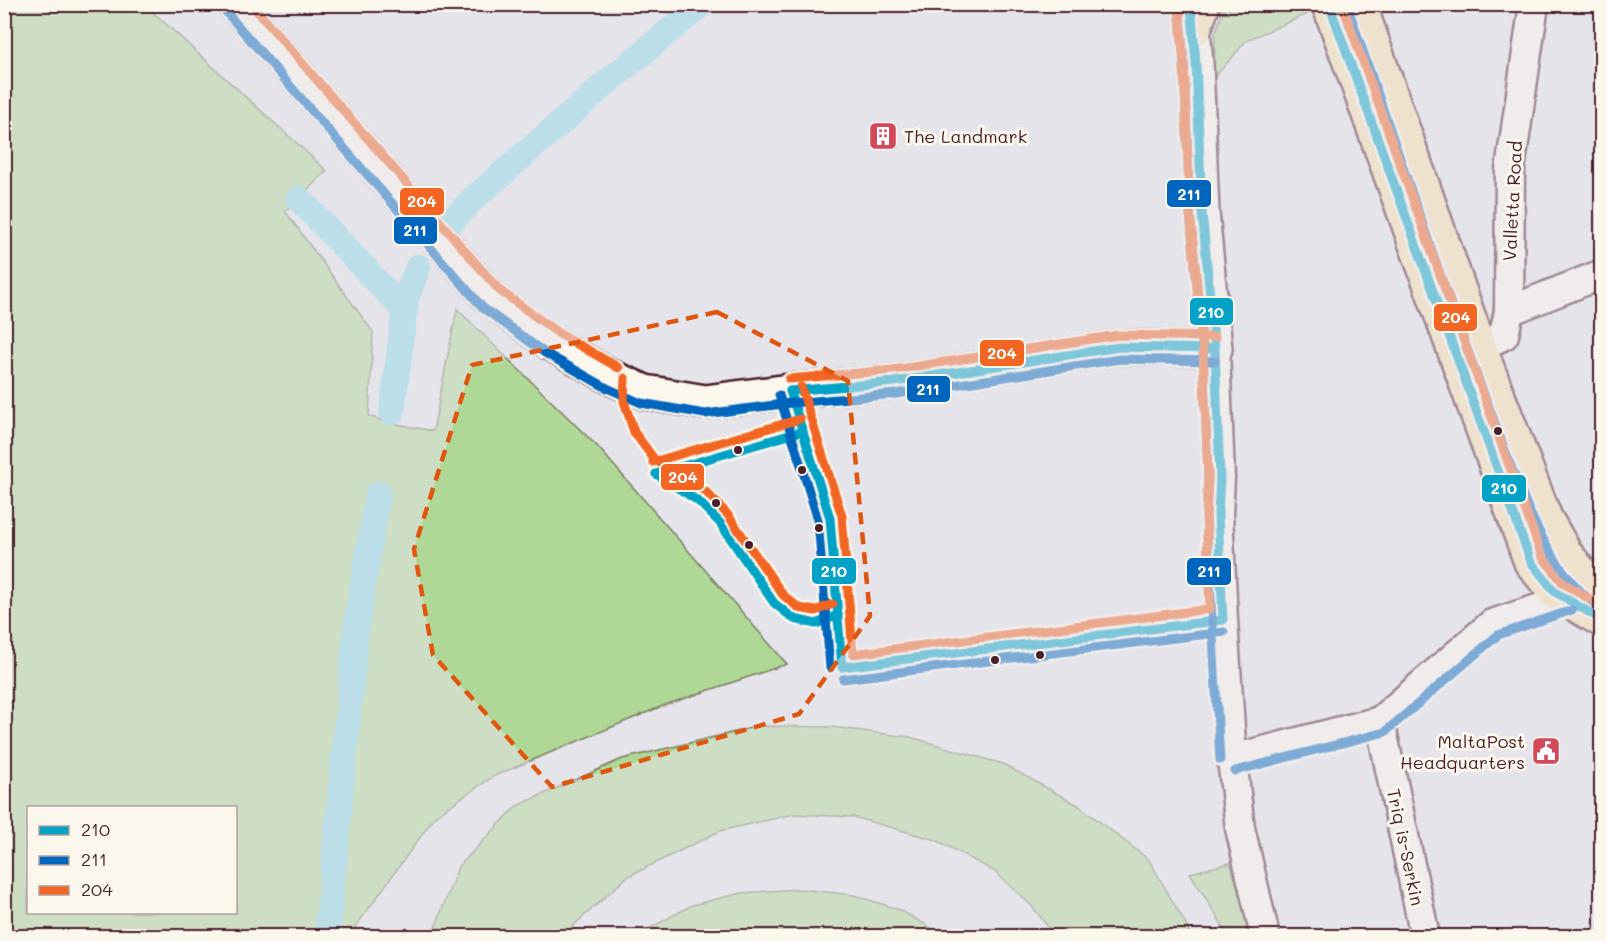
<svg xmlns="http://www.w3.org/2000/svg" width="1606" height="941" font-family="Mali,sans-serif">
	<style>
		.green { fill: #afd896; stroke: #7c7c60; stroke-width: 1.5; fill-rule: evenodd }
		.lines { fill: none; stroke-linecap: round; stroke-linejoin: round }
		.canal { stroke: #88d8e5; stroke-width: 26 }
		.minor-casing { stroke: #4a1f2b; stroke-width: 33 }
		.tertiary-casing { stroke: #4a1f2b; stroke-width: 38 }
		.trunk-casing { stroke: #4a1f2b; stroke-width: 38 }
		.minor { stroke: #fbf7ec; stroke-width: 28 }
		.tertiary { stroke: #fbf7ec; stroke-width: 33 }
		.trunk { stroke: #f9ddab; stroke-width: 33 }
		.bus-1-casing { stroke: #fbf7ec; stroke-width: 14 }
		.bus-2-casing { stroke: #fbf7ec; stroke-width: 14 }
		.bus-3-casing { stroke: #fbf7ec; stroke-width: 14 }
		.bus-1 { stroke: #04a2c6; stroke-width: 9 }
		.bus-2 { stroke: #0065bd; stroke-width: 9 }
		.bus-3 { stroke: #f26522; stroke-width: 9 }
		.marked { fill: none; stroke: #e0560e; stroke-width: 4.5; stroke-dasharray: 12 8; stroke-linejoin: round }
		.bus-dot { fill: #4a1f2b; stroke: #fbf7ec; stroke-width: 2 }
		.labels { text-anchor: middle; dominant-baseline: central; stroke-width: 6; stroke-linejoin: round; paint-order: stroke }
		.poi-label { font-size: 18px; fill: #4a1f2b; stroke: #fbf7ec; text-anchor: start }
		.street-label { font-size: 18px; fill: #4a1f2b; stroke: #fbf7ec }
		.line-badge { stroke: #fbf7ec; stroke-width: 2 }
		.badge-label { font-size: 16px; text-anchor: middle; font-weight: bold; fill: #fff }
	</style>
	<rect width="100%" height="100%" fill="#e5e4eb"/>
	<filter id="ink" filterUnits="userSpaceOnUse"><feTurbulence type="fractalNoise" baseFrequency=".0167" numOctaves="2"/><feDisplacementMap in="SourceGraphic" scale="12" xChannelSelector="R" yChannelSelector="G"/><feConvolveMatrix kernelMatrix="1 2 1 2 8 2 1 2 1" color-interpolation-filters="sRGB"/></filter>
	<g filter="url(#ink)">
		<g class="green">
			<path d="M5,4L145,5L327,171L285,211L373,332L369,416L391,423L433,431L457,309L597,446L787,664L665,705L494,776L436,815L349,936H5ZM28,808H236V912H28Z"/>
			<polygon points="1225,5 1309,5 1312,12 1247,40 1214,78 1215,34"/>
			<polygon points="760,726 831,727 910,737 1003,764 1078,805 1149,860 1184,921 1191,936 1055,936 1031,905 994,871 936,840 853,817 794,814 720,831 627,877 562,936 432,936 458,867 517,806 622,759"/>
			<polygon points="1230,863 1253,936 1229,936 1190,873"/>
			<polygon points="798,889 854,895 900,910 945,936 636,936 692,905 742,893"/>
		</g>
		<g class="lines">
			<g class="canal">
				<polyline points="299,199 404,310"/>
				<polyline points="450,223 472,200 611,79 702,4"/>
				<polyline points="392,412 406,298 418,267"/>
				<polyline points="327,936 357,621 378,494"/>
			</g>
			<g class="minor-casing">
				<g id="minor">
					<polyline points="1509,311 1602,274"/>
					<polyline points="1479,347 1504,335 1509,311 1510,170 1534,4"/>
					<polyline points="1215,349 1220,478 1218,514 1223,620 1232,759 1240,828 1265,936"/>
					<polyline points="1380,721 1425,936"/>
					<polyline points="1232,759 1380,721 1492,624 1568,599"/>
				</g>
			</g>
			<g class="tertiary-casing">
				<polyline id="tertiary" points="235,4 491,299 551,343 613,378 645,392 705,402 790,391 894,382 1119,347 1215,349 1202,212 1196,63 1191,4"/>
			</g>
			<g class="trunk-casing">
				<g id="trunk">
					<polyline points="1329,4 1531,562 1555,592 1602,620"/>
					<polyline points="1359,4 1479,347 1545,518 1565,553 1593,588 1602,595"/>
					<polyline points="1194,29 1203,4"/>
				</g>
			</g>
			<use href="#minor" class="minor"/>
			<use href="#tertiary" class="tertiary"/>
			<use href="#trunk" class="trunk"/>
			<g class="bus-1-casing">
				<g id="bus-1">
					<polyline points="1191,4 1196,63 1202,212 1215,349 1220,478 1218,514 1223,620"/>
					<polyline points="1329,4 1531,562 1555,592 1602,620"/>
					<polyline points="790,391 894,382 1119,347 1215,349"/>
					<polyline points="790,391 830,518 842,667"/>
					<polyline points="656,474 698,501 720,523 774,603 794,619 816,624 838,615"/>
					<polyline points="656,474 803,431"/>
					<polyline points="842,667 1223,620"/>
				</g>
			</g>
			<g class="bus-2-casing">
				<g id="bus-2">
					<polyline points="1179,5 1184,64 1190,213 1203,350 1208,478 1206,515 1220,760"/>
					<path d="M1348,8C1394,139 1437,272 1487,402C1512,467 1539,561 1595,604"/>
					<polyline points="226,12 483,308 545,353 607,388 641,403 705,414 791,403 896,394 1120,359 1215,361"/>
					<polyline points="779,395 818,520 830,668"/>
					<polyline points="843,679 1224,632"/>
					<polyline points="1235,771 1385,732 1498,635 1572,610"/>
				</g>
			</g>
			<g class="bus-3-casing">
				<g id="bus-3">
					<polyline points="251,4 499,290 558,333 619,368"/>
					<polyline points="1342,4 1542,556 1563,583 1602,606"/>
					<polyline points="625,378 624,401 634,432 654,459 706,492 728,515 783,595 799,608 815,611 833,604"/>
					<polyline points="789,379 893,370 1118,335 1215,337"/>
					<polyline points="801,387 842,516 853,654 1210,609 1206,515 1208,478 1203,350 1190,213 1184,64 1179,5"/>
					<polyline points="653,462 800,419"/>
				</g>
			</g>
			<use href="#bus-1" class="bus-1"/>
			<use href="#bus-2" class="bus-2"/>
			<use href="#bus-3" class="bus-3"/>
		</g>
	</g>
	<path d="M0 0H1606V941H0ZM717,312L848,381L870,616L799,714L552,787L433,655L414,549L472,365Z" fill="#e5e4eb" fill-opacity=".55" fill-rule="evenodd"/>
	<path class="marked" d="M717,312L848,381L870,616L799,714L552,787L433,655L414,549L472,365Z"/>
	<defs>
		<g id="building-square" transform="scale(1.5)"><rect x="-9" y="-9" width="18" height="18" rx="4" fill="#d1495b" stroke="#fbf7ec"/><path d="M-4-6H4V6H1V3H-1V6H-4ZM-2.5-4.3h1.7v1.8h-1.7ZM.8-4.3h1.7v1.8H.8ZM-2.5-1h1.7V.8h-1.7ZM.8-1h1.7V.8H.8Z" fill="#fff"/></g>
		<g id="civic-square" transform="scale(1.5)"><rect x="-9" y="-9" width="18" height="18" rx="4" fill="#d1495b" stroke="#fbf7ec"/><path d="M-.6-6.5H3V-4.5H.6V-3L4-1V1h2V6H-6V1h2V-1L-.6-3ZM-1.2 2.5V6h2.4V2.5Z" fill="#fff"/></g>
	</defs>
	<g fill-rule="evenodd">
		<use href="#building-square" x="883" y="136"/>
		<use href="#civic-square" x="1546" y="751"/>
	</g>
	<g class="bus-dot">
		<circle cx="1498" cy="431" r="5"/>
		<circle cx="738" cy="450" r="5"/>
		<circle cx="802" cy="470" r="5"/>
		<circle cx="716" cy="503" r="5"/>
		<circle cx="819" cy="528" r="5"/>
		<circle cx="749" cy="545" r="5"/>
		<circle cx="1040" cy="655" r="5"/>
		<circle cx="995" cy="660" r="5"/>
	</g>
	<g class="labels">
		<g class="poi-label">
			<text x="904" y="136">The Landmark</text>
			<text x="1525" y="741" text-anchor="end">MaltaPost<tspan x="1525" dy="21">Headquarters</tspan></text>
		</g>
		<g class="street-label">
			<text transform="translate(1512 201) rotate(-87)">Valletta Road</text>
			<text transform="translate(1406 847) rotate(78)">Triq is-Serkin</text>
		</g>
	</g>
	<g class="line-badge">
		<rect x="1166" y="179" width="46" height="29" rx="6" fill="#0065bd"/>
		<rect x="399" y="187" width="46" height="29" rx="6" fill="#f26522"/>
		<rect x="393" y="216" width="45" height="29" rx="6" fill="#0065bd"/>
		<rect x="1189" y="297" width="45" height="29" rx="6" fill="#04a2c6"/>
		<rect x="1433" y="303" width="45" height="29" rx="6" fill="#f26522"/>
		<rect x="979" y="339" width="46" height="28" rx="6" fill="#f26522"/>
		<rect x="906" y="375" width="45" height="28" rx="6" fill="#0065bd"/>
		<rect x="660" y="463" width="45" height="28" rx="6" fill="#f26522"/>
		<rect x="1481" y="474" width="46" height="29" rx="6" fill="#04a2c6"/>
		<rect x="811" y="557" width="46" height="28" rx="6" fill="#04a2c6"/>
		<rect x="1186" y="557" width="46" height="29" rx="6" fill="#0065bd"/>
	</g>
	<g class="badge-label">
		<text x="1189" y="200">211</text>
		<text x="422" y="207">204</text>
		<text x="415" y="236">211</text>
		<text x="1211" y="318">210</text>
		<text x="1456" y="323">204</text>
		<text x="1002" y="359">204</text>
		<text x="928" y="395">211</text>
		<text x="683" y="483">204</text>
		<text x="1504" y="494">210</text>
		<text x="834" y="577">210</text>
		<text x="1209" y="577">211</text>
	</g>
	<rect width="1606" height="941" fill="none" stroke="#fbf7ec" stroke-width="24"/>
	<rect x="12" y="12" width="1582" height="917" fill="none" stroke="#4a1f2b" stroke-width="2" filter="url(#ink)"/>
	<rect x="27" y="806" width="210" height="108" fill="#fbf7ec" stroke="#b4a19f" stroke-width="1.5"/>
	<rect x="39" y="826" width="30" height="9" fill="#04a2c6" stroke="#b4a19f" stroke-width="1.5"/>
	<text x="81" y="836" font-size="18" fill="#4a1f2b">210</text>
	<rect x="39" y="856" width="30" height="9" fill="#0065bd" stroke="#b4a19f" stroke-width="1.5"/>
	<text x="81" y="866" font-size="18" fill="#4a1f2b">211</text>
	<rect x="39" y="886" width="30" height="9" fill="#f26522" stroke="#b4a19f" stroke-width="1.5"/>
	<text x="81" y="896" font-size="18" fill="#4a1f2b">204</text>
</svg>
